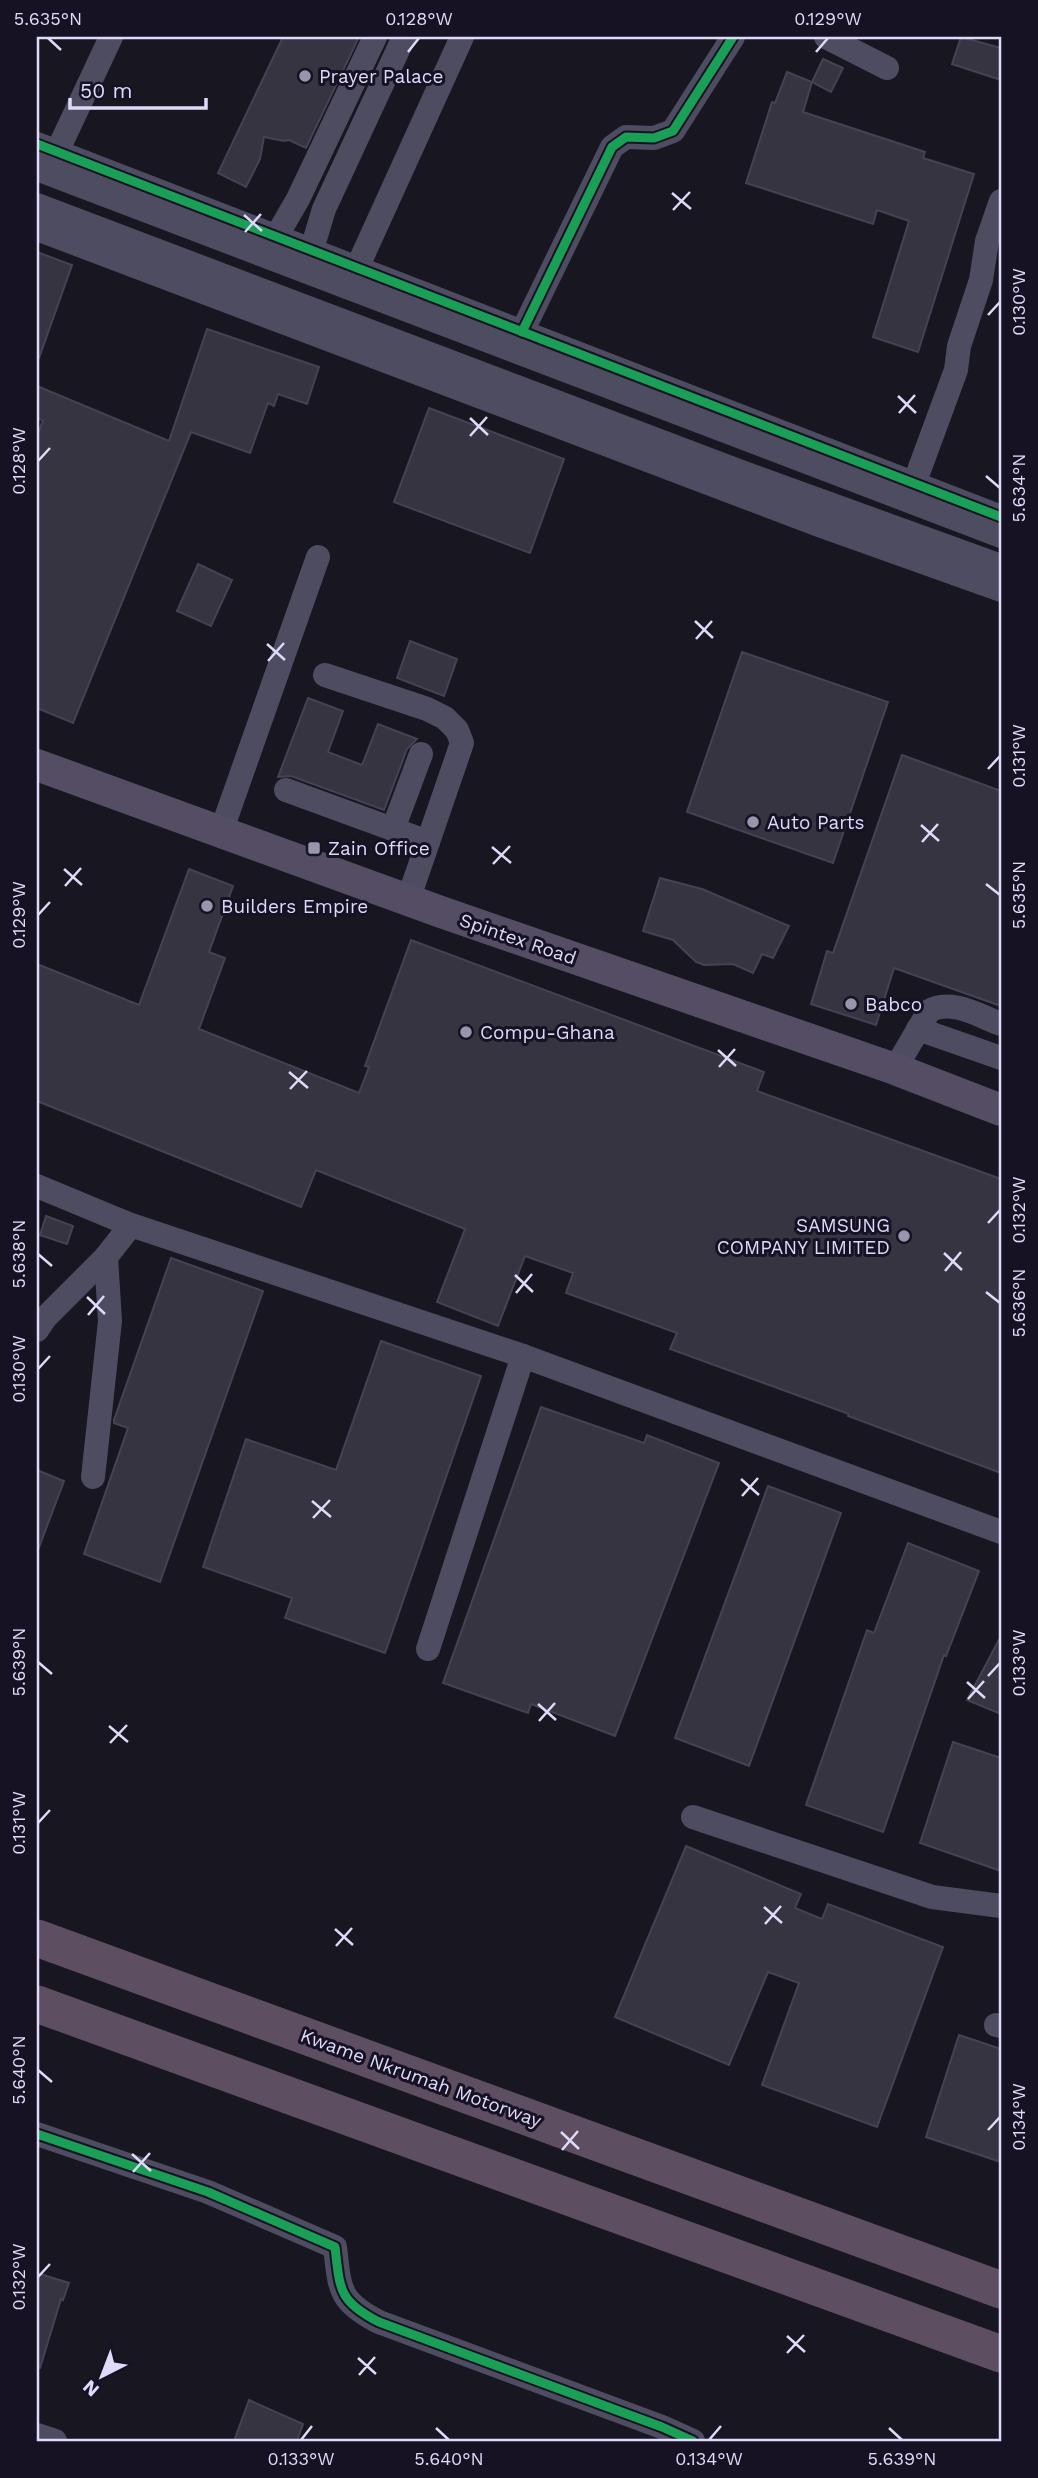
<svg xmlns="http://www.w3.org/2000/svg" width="1038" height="2478" font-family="'Work Sans',sans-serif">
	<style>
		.building { fill: #373442; stroke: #454253; stroke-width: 2 }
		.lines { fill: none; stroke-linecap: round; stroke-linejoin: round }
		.minor { stroke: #4e4c60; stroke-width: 24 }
		.major { stroke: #554d64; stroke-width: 32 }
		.highway { stroke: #5d4e61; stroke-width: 37 }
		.cycleway-casing { stroke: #161224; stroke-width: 13 }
		.cycleway { stroke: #1a9f57; stroke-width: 9 }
		.ticks { fill: none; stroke: #dedafa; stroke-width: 2.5 }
		.poi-dot { fill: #9995ae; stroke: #161224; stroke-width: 2.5 }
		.labels { text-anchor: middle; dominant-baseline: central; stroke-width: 6; stroke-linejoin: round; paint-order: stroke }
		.poi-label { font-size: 19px; fill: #dedafa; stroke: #161224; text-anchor: start }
		.street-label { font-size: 19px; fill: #dedafa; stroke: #161224 }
		.neatline { fill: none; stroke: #dedafa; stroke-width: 2.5 }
		.ticks-label { font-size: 18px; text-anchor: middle; fill: #dedafa }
	</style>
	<rect width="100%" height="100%" fill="#181620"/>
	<g class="building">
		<polygon points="283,37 359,37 306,148 289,140 284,141 264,137 260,159 246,187 218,173"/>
		<polygon points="961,37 1001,48 1001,80 952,64"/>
		<polygon points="823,59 843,68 831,92 812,82"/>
		<polygon points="787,72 812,82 803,112 925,152 923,158 974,174 918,352 873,337 909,221 877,210 873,224 746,183 772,102 775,103"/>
		<polygon points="37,252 72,265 39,358 37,358"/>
		<polygon points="207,329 319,367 307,404 278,394 274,406 268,403 250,453 191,432 73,723 37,708 37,437 43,420 37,419 37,386 169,441"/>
		<polygon points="429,408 564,459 530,553 394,502"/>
		<polygon points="198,564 232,580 211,626 177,611"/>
		<polygon points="410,641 457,659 444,696 397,678"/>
		<polygon points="742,652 888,702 833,863 687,812"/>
		<polygon points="308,698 343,711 328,752 362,765 378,724 417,739 407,749 384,810 291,776 278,777"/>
		<polygon points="902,755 1001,791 1001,1006 894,968 876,1025 811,1004 827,951 833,953"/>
		<polygon points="189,869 233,886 209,952 225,958 199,1029 359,1093 369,1067 365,1066 411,940 764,1072 757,1091 1001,1179 1001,1473 848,1416 849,1414 670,1349 677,1333 566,1293 573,1273 525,1256 498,1326 437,1302 465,1229 316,1170 301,1207 37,1101 37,964 139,1005"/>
		<polygon points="660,878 702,889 789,926 773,958 762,954 753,973 733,964 704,965 696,962 673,940 643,931"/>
		<polygon points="46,1216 73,1226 67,1244 40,1235"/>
		<polygon points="171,1258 263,1291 160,1582 84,1554 128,1428 114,1423 114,1420"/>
		<polygon points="381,1341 481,1376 385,1653 285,1618 292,1598 203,1567 246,1439 336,1470"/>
		<polygon points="541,1407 644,1443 647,1435 719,1463 615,1736 531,1704 528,1713 443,1683"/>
		<polygon points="37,1470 64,1481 38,1550 37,1550"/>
		<polygon points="768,1486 841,1513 749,1766 675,1738"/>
		<polygon points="908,1543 979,1571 946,1656 944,1655 883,1832 806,1805 867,1630 874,1633"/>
		<polygon points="1001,1636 1001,1714 967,1700"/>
		<polygon points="953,1742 1001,1758 1001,1871 920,1843"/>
		<polygon points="686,1846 801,1894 795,1908 822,1919 828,1904 943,1947 877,2127 762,2085 799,1983 768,1972 729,2065 615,2017"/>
		<polygon points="959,2035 1001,2049 1001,2162 926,2137"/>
		<polygon points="37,2273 69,2283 63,2300 61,2299 40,2368 37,2367"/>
		<polygon points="249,2400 303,2424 297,2441 234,2441"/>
	</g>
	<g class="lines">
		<g class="minor">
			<polyline points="826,37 887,68"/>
			<polyline points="37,144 1001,517"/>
			<polyline points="57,152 111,37"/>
			<polyline points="37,169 1001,536"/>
			<polyline points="37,205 744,473 1001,566"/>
			<polyline points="37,229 819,525 1001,590"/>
			<polyline points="276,237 298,199 375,37"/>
			<polyline points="312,249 324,209 404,37"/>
			<polyline points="357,268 462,37"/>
			<polyline points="522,332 612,147 626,137 654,138 673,131 733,37"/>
			<polyline points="914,484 956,370 959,346 981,280 987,241 1001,201"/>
			<polyline points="325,675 427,709 445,718 457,730 462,743 408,900"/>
			<polyline points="286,790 428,842"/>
			<polyline points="393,829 421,754"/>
			<polyline points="221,832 318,557"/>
			<polyline points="918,1029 1001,1058"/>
			<path d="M895,1069L929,1011C951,998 979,1016 1001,1024"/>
			<polyline points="37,1186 131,1225 523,1356 1001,1532"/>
			<polyline points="37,1330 45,1318 106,1257 131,1225"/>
			<polyline points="93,1477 110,1321 106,1257"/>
			<polyline points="428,1649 523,1356"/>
			<polyline points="693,1817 932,1897 1001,1906"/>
			<polyline points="996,2025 1001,2026"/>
			<path d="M37,2134L208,2192L335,2247C340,2289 338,2301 379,2322L662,2427L693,2441"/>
			<polyline points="37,2435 55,2441"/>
		</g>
		<polyline class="major" points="37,765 441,912 895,1069 1001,1110"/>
		<g class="highway">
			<polyline points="37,1938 1001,2290"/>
			<polyline points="37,2004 1001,2354"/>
		</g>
		<g class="cycleway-casing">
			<g id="cycleway">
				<polyline points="37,144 1001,517"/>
				<polyline points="522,332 612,147 626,137 654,138 673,131 733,37"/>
				<path d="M37,2134L208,2192L335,2247C340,2289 338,2301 379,2322L662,2427L693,2441"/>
			</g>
		</g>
		<use href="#cycleway" class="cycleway"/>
	</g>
	<path class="ticks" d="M48,38L61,50M408,52L419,38M816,52L828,38M672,193L691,209M673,210L690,192M244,215L262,231M245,232L261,214M988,315L1000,302M898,396L916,413M899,413L915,395M470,418L488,435M470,436L487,417M38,461L50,448M986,476L1000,488M695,621L713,638M696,639L712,621M267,644L285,660M268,661L284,643M988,769L1000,756M921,825L939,841M922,842L938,824M492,847L511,863M493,864L510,846M64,869L82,885M986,884L1000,895M65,886L81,868M38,915L50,902M718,1050L736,1066M719,1067L735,1049M289,1072L308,1088M290,1089L307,1071M988,1223L1000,1210M944,1253L962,1270M38,1254L52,1266M945,1271L961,1252M515,1275L533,1292M986,1292L1000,1303M516,1293L532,1274M87,1297L105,1314M88,1315L104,1296M38,1369L50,1356M741,1479L759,1495M742,1496L758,1478M312,1501L331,1517M313,1518L330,1500M38,1662L52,1674M988,1676L1000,1663M967,1682L985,1698M968,1699L984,1681M538,1704L556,1720M539,1721L555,1703M109,1726L128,1742M110,1743L127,1725M38,1823L50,1810M764,1907L782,1923M765,1924L781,1906M335,1929L353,1945M336,1946L352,1928M38,2070L52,2082M988,2130L1000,2117M561,2132L579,2149M562,2150L578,2131M132,2154L151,2171M133,2172L150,2153M38,2277L50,2264M787,2336L805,2352M787,2353L804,2335M358,2358L376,2374M359,2375L375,2357M436,2428L449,2440M889,2428L902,2440M301,2440L312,2426M709,2440L721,2426"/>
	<g class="poi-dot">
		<circle cx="305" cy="76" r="7"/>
		<circle cx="753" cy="822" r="7"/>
		<rect x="307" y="841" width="14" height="14" rx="3.5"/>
		<circle cx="207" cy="906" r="7"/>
		<circle cx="851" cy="1004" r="7"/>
		<circle cx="466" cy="1032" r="7"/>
		<circle cx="904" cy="1236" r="7"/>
	</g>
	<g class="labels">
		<g class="poi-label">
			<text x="319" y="76">Prayer Palace</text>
			<text x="767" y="822">Auto Parts</text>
			<text x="328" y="848">Zain Office</text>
			<text x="221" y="906">Builders Empire</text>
			<text x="865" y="1004">Babco</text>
			<text x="480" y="1032">Compu-Ghana</text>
			<text x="890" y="1225" text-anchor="end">SAMSUNG<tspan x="890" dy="22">COMPANY LIMITED</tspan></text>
		</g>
		<g class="street-label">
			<text transform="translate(518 939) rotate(19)">Spintex Road</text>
			<text transform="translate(421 2078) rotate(20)">Kwame Nkrumah Motorway</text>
		</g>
	</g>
	<rect width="1038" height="2478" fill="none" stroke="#161224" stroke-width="77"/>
	<g transform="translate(102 2376) rotate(222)" stroke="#161224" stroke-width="5" paint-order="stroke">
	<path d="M0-5L12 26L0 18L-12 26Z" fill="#dedafa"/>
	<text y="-10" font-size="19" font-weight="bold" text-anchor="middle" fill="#dedafa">N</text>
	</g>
	<path d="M70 98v10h136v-10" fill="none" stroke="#dedafa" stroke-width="3.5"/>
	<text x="80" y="98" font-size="21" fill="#dedafa" stroke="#161224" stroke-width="5" paint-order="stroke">50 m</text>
	<rect x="38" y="38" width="962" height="2402" class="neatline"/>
	<g class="ticks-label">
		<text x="48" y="25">5.635°N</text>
		<text x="419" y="25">0.128°W</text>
		<text x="828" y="25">0.129°W</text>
		<text transform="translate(1019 302) rotate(-90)" y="6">0.130°W</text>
		<text transform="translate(19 461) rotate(-90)" y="6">0.128°W</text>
		<text transform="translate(1019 488) rotate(-90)" y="6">5.634°N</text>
		<text transform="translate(1019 756) rotate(-90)" y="6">0.131°W</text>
		<text transform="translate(1019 895) rotate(-90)" y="6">5.635°N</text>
		<text transform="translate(19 915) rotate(-90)" y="6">0.129°W</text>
		<text transform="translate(1019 1210) rotate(-90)" y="6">0.132°W</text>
		<text transform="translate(19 1254) rotate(-90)" y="6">5.638°N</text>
		<text transform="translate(1019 1303) rotate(-90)" y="6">5.636°N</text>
		<text transform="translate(19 1369) rotate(-90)" y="6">0.130°W</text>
		<text transform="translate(19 1662) rotate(-90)" y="6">5.639°N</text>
		<text transform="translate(1019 1663) rotate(-90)" y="6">0.133°W</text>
		<text transform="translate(19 1823) rotate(-90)" y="6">0.131°W</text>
		<text transform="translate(19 2070) rotate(-90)" y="6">5.640°N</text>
		<text transform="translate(1019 2117) rotate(-90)" y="6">0.134°W</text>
		<text transform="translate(19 2277) rotate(-90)" y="6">0.132°W</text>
		<text x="301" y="2465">0.133°W</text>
		<text x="449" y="2465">5.640°N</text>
		<text x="709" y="2465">0.134°W</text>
		<text x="902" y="2465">5.639°N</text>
	</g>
</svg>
